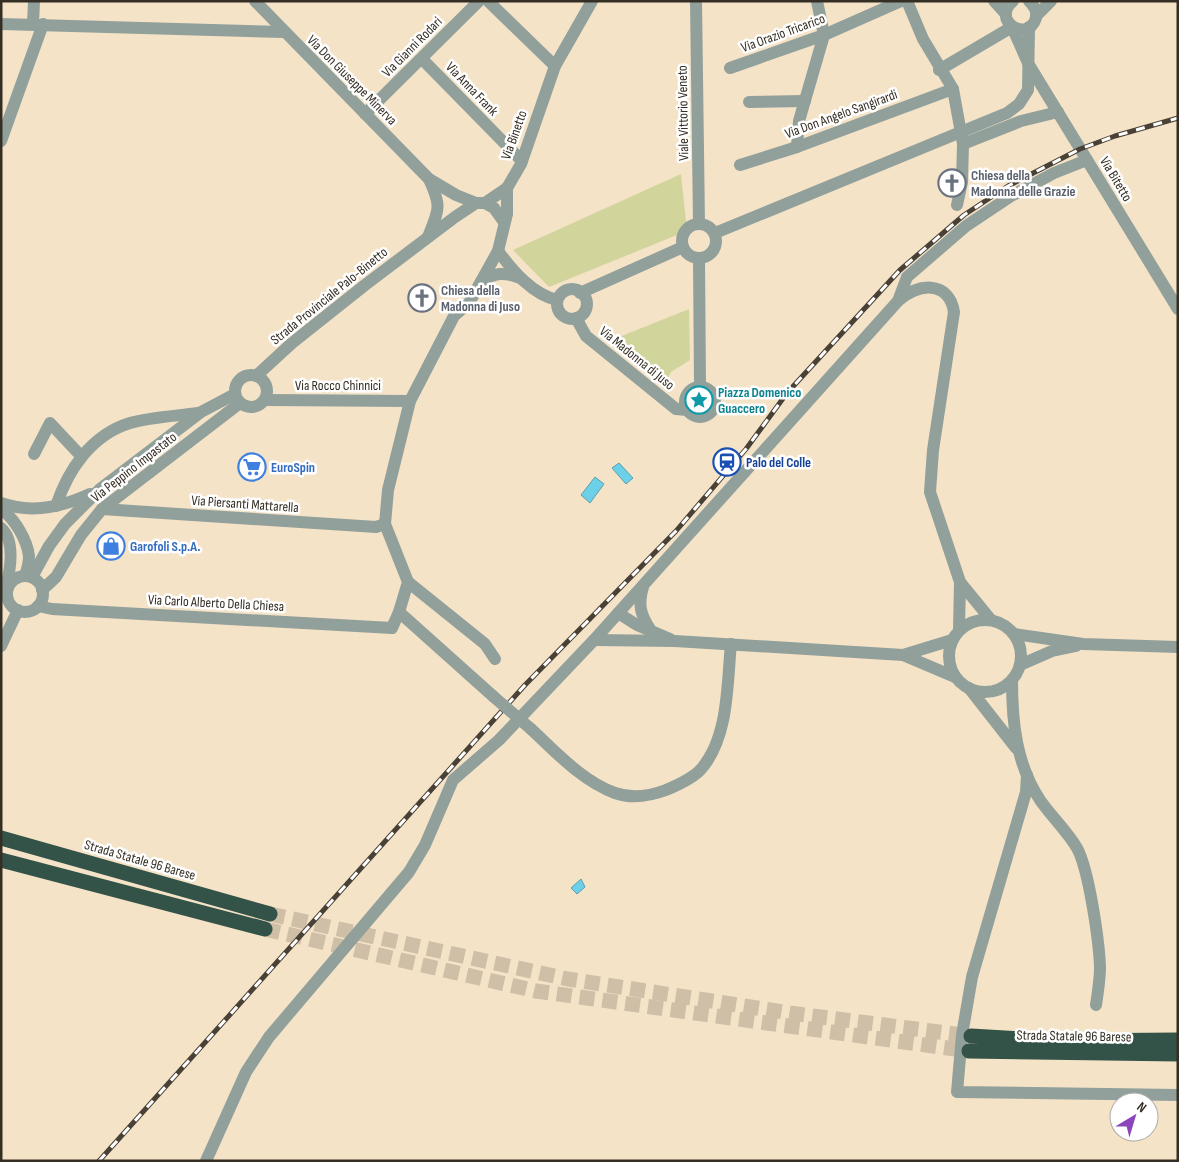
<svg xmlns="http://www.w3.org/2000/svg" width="1179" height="1162" font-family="'Sofia Sans Condensed',sans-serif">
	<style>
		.green { fill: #d1d59b }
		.water { fill: #6cd0e8; stroke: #5c9fad }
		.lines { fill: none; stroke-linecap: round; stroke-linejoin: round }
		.highway-tunnel { stroke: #cfbfa7; stroke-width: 15; stroke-dasharray: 15 8; stroke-linecap: butt }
		.minor { stroke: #91a09b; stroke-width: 12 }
		.highway { stroke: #335248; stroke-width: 15 }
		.rail-casing { stroke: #494135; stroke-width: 5 }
		.rail { stroke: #fff; stroke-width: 3; stroke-dasharray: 9; stroke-linecap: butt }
		.minor-bridge { stroke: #91a09b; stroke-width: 12 }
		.labels { text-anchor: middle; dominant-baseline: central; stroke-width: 5; stroke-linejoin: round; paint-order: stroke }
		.street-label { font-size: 14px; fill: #352e24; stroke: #fff }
		.worship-label { font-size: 14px; font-weight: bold; fill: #5b616d; stroke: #fff; text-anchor: start }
		.culture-label { font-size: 14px; font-weight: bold; fill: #0d838f; stroke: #fff; text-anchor: start }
		.transit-label { font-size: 14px; font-weight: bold; fill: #164399; stroke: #fff; text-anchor: start }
		.shop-label { font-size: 14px; font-weight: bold; fill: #366cbe; stroke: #fff; text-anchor: start }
	</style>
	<rect width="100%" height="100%" fill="#f5e3c8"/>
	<g class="green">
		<polygon points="681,174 687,231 549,287 513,250"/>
		<polygon points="689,309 690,360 671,372 663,388 609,341"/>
	</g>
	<g class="water">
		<polygon points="619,463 633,478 626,484 612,468"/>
		<polygon points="595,477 604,484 590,503 581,495"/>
		<polygon points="581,879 585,887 577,894 571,888"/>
	</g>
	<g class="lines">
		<g class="highway-tunnel">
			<polyline points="270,914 568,979 790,1013 971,1036"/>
			<polyline points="265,929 536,991 969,1051"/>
		</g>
		<g class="minor">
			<polyline points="255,1 429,179 456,195 476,203"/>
			<polyline points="488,1 555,66"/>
			<polyline points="696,1 699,224"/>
			<polyline points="907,1 923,39 953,89 963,144 962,182 957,205"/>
			<polyline points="994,1 1006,14"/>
			<path d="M1013,1C990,20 1028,44 1036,18C1038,11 1034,6 1029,1"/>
			<polyline points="1036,16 1051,1"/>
			<polyline points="1,24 284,32"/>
			<polyline points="33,24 34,1"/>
			<polyline points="422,59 522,161"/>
			<polyline points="730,68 824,35 901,1"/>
			<polyline points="939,70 1012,27 1029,65 1178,309"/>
			<polyline points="749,102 805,101"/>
			<polyline points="365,114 479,1"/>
			<polyline points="1,141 43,24"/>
			<polyline points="963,144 1021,121 1058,112"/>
			<polyline points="797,147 799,121 824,35 817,1"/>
			<polyline points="740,165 797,147 953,89"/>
			<polyline points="485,203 494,208 504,222"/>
			<circle cx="699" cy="241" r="17"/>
			<polyline points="715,233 1007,113 1019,104 1028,90 1029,27"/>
			<path d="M428,237C439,209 442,207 429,179"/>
			<path d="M498,251C513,271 532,294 557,300"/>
			<polyline points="699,258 700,387"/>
			<path d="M481,282C494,272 505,272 520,278"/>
			<circle cx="572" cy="304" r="15"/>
			<polyline points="580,293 683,247"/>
			<polyline points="898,301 907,277 966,226 1011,196 1054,173 1087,160"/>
			<polyline points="576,318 586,336 676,409 687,410"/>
			<circle cx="251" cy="391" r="16"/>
			<polyline points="256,376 292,343 365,285 455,217 476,203 485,203 507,188 521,164 555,66 592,1"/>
			<circle cx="700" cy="402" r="15"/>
			<polyline points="265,400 410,401"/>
			<polyline points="34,454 50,423 81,456"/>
			<path d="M1,503C31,514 62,507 90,494"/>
			<path d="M56,506C68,470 91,435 130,423C151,417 176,416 198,413"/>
			<path d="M1,509C15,519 27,540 29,556C29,562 27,570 25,576"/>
			<polyline points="102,509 376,527 385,524"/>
			<path d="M1,528C16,541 10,571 6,587"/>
			<circle cx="25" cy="594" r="18"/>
			<polyline points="32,577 49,546 65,524 100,489 201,412 235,394"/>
			<polyline points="408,582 485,644 495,659"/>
			<path d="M643,587C638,604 640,614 650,629"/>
			<polyline points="42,590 56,577 81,535 102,509 240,403"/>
			<polyline points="38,606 52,609 392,628 399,612 408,582 385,524 388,490 410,401 454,316 469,303 498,251 507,214 507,188"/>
			<polyline points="399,612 494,697"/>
			<polyline points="618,613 637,625 670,639"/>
			<circle cx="985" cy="656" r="36"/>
			<polyline points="959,630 960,582"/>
			<polyline points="1014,634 1083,644 1178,647"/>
			<polyline points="594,640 675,641 903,655 952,640"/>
			<polyline points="1,646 18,610"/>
			<polyline points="903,655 955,677"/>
			<polyline points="1020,665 1052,651 1076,646"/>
			<path d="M1012,680C1012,722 1016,764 1040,800C1051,816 1067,831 1077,848C1089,870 1099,941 1100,967C1100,979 1098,992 1096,1005"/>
			<polyline points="969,688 1016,748"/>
			<path d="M531,729C556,752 582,781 615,793C632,799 650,796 666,790C678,785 694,778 702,768C729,736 727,683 731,644"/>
			<polyline points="1027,775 1026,792 972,977 962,1035 957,1092 1178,1095"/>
			<path d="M206,1161L246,1072L269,1037L409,872L425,845L453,780L499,740L594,640L898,301C917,283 949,280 954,312L933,450L930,492L960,582L991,620"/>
		</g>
		<g class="highway">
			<polyline points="1,838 270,914"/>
			<polyline points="1,860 265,929"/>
			<polyline points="971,1036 1057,1041 1178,1040"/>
			<polyline points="969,1051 1178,1054"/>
		</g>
		<g class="rail-casing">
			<polyline id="rail" points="99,1161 525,685 676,531 746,449 787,393 900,270 964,215 1008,186 1080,149 1115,136 1178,118"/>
		</g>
		<use href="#rail" class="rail"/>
		<polyline class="minor-bridge" points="494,697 531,729"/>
	</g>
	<defs>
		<g id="church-ring" transform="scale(1.4375)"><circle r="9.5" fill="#fff" stroke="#6b7280" stroke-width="1.5"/><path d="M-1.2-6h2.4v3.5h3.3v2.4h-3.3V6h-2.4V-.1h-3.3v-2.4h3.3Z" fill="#6b7280"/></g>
		<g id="sight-ring" transform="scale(1.4375)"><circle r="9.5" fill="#fff" stroke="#0f9aa8" stroke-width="1.5"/><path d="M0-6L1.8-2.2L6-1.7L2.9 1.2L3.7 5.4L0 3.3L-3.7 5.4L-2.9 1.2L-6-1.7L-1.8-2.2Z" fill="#0f9aa8"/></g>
		<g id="station-ring" transform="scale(1.4375)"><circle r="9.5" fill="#fff" stroke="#1a4fb4" stroke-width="1.5"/><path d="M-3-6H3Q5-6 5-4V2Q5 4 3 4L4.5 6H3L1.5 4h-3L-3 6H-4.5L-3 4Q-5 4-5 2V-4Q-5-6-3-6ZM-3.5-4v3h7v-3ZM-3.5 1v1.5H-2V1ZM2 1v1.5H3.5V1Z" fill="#1a4fb4"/></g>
		<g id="supermarket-ring" transform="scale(1.4375)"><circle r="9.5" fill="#fff" stroke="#3f7fe0" stroke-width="1.5"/><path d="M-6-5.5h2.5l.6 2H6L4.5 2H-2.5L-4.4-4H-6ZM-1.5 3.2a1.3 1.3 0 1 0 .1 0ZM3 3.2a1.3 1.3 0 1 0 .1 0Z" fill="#3f7fe0"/></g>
		<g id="shop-ring" transform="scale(1.4375)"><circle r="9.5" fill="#fff" stroke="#3f7fe0" stroke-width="1.5"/><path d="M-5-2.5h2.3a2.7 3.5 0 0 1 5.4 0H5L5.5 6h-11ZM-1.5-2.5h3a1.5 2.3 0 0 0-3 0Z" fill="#3f7fe0"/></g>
	</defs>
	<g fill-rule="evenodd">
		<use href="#church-ring" x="952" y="183"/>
		<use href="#church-ring" x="422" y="298"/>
		<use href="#sight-ring" x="699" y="400"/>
		<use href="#station-ring" x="727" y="462"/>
		<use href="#supermarket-ring" x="252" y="467"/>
		<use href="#shop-ring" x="111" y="546"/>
	</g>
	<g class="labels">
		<g class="street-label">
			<text transform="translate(783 33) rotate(-20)">Via Orazio Tricarico</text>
			<text transform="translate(412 47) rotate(-45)">Via Gianni Rodari</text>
			<text transform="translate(352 80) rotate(45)">Via Don Giuseppe Minerva</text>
			<text transform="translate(472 89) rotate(46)">Via Anna Frank</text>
			<text transform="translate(683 113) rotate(-91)">Viale Vittorio Veneto</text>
			<text transform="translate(841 114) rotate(-20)">Via Don Angelo Sangirardi</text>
			<text transform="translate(514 135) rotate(-70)">Via Binetto</text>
			<text transform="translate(1116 179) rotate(59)">Via Bitetto</text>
			<text transform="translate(329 296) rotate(-39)">Strada Provinciale Palo-Binetto</text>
			<text transform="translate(637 358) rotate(39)">Via Madonna di Juso</text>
			<text x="338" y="385">Via Rocco Chinnici</text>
			<text transform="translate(134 467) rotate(-38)">Via Peppino Impastato</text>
			<text transform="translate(245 504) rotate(4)">Via Piersanti Mattarella</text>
			<text transform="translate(216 603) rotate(3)">Via Carlo Alberto Della Chiesa</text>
			<text transform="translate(140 860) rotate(16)">Strada Statale 96 Barese</text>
			<text transform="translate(1074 1036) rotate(1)">Strada Statale 96 Barese</text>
		</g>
		<g class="worship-label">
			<text x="971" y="175">Chiesa della<tspan x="971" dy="16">Madonna delle Grazie</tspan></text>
			<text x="441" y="290">Chiesa della<tspan x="441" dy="16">Madonna di Juso</tspan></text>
		</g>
		<g class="culture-label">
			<text x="718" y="392">Piazza Domenico<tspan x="718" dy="16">Guaccero</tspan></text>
		</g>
		<g class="transit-label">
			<text x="746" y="462">Palo del Colle</text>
		</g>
		<g class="shop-label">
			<text x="271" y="467">EuroSpin</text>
			<text x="130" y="546">Garofoli S.p.A.</text>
		</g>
	</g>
	<rect width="1179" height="1162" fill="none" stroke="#352e24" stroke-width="5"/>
	<g transform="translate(1134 1117) rotate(38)"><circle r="24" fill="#ffffff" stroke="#aeaba7"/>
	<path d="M0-4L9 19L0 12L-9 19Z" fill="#8a46ba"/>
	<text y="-8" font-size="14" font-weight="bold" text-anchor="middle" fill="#352e24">N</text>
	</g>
</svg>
